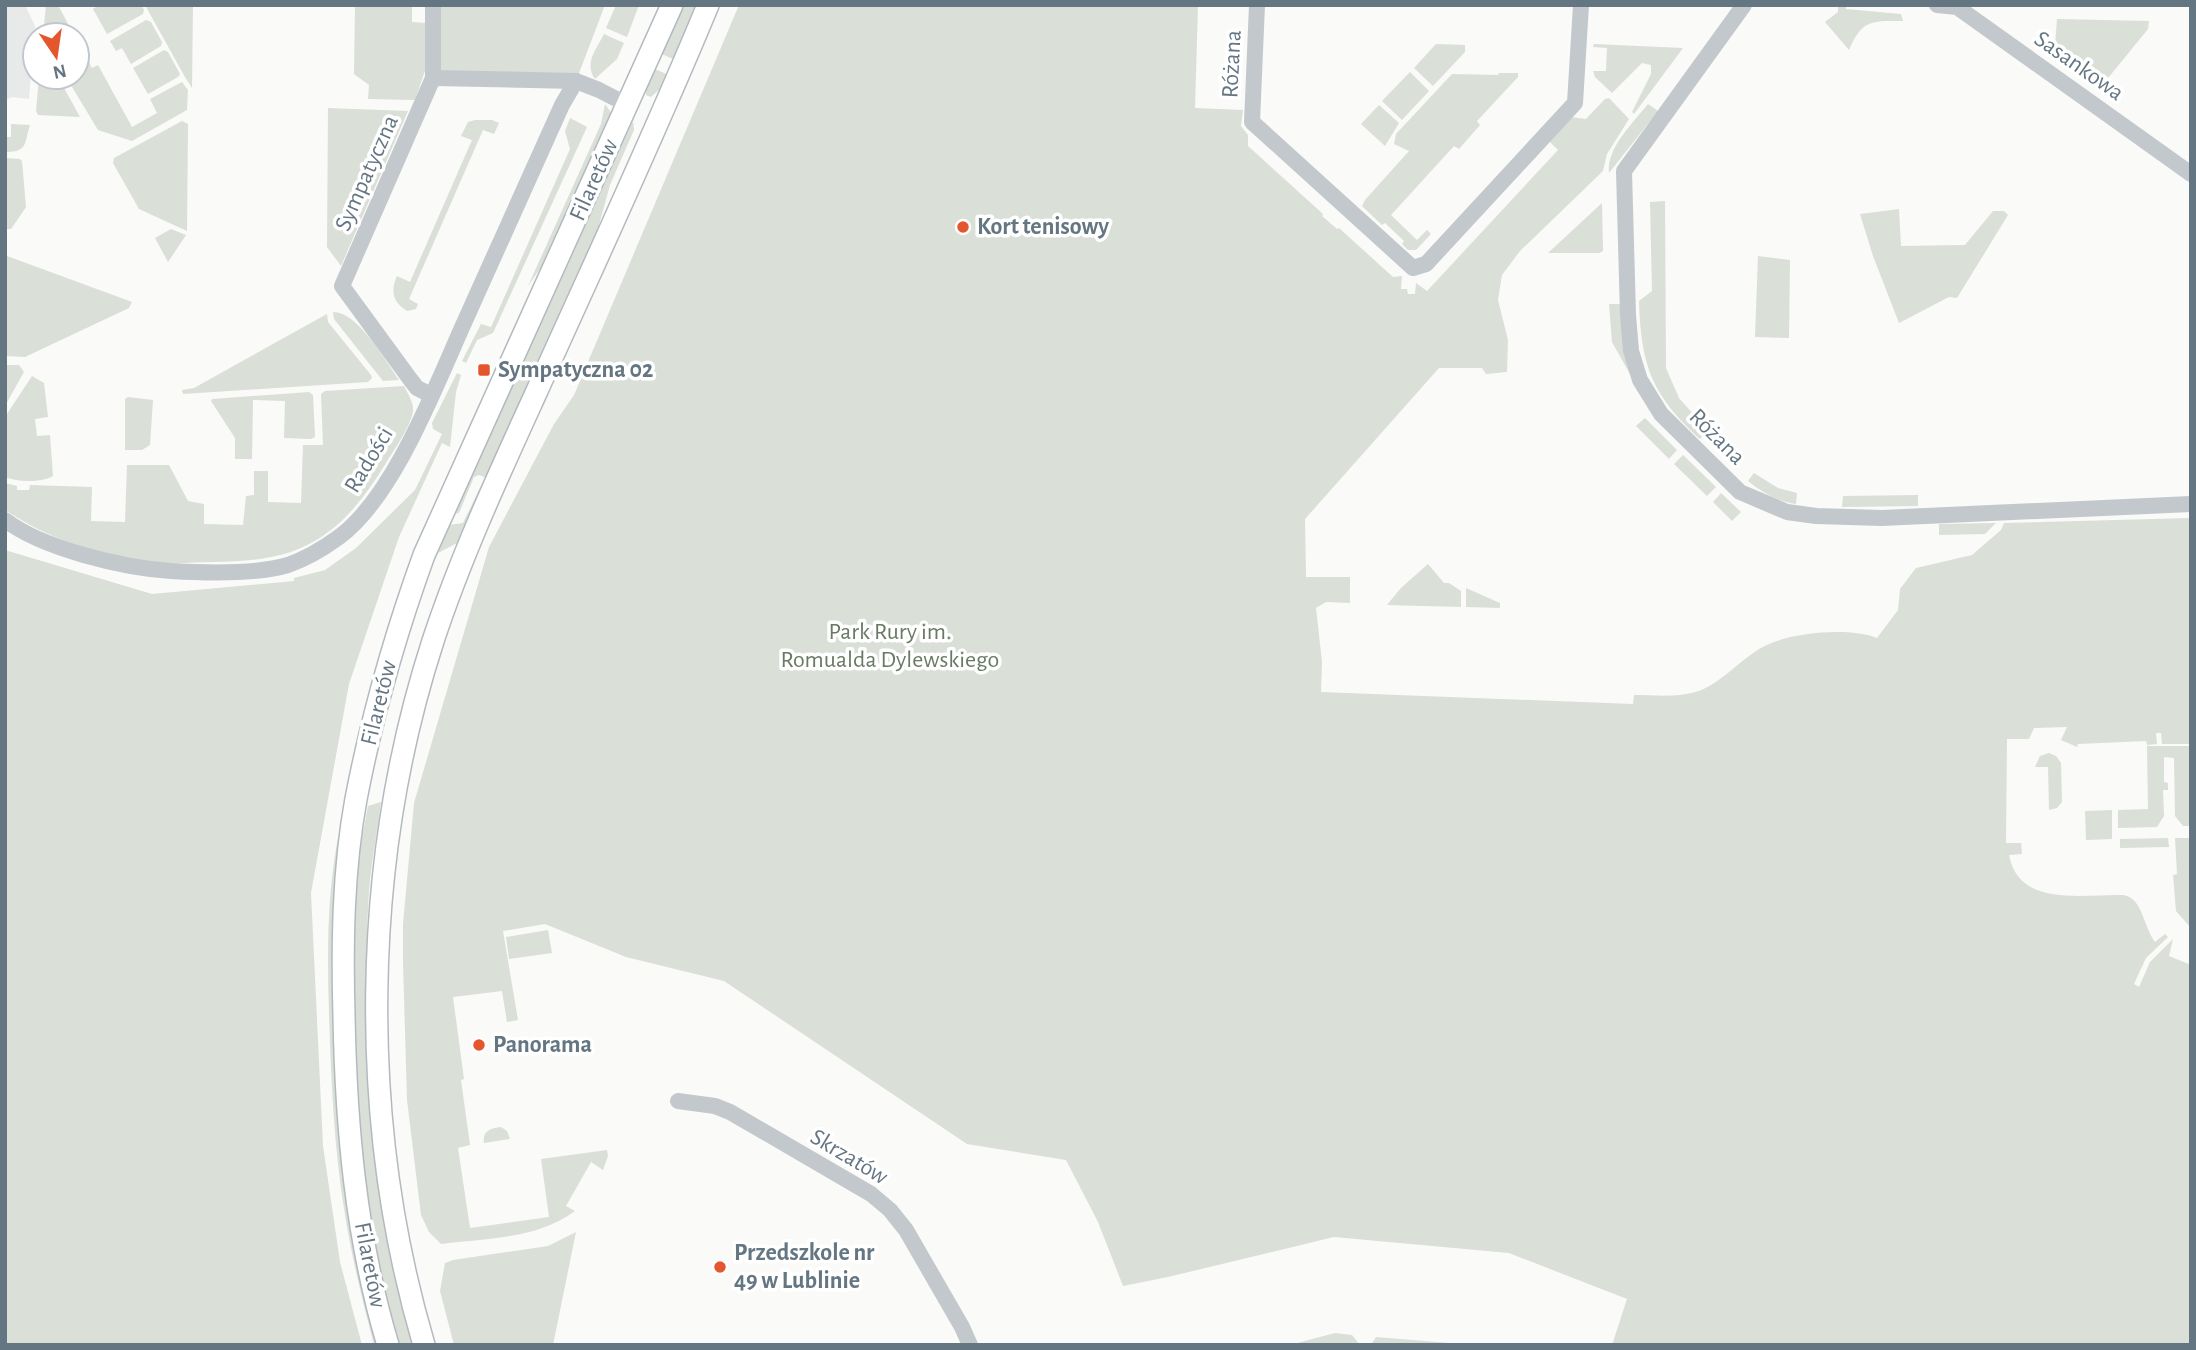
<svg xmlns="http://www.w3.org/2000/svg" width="2196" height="1350" font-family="'Alegreya Sans',sans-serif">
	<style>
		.built { fill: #e8e9e9 }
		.green { fill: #dadfd7 }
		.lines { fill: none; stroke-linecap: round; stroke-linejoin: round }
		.secondary-casing { stroke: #b3babf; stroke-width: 24 }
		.street { stroke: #c3c8cc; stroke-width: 16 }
		.secondary { stroke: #fff; stroke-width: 21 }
		.poi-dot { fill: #e4572e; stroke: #fff; stroke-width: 2.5 }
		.labels { text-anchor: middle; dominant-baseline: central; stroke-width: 7; stroke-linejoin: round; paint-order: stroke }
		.street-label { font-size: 24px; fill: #657683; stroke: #fff }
		.poi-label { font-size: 24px; font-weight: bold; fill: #657683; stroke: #fff; text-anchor: start }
		.park-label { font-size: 24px; fill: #687a64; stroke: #fff }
	</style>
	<rect width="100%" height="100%" fill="#fafaf8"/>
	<polygon class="built" points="5,5 25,5 35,26 29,99 12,97 5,100"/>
	<g class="green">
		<polygon points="46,5 58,5 74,35 43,35"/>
		<polygon points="99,5 141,5 144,10 143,14 107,34 93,9"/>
		<polygon points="145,5 193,5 192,88 185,77"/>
		<polygon points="355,5 412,5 412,22 426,23 427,65 415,100 368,99 369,85 354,74"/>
		<polygon points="433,5 605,5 576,81 433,78"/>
		<polygon points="616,5 639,5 627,37 606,28"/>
		<polygon points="681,5 697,5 675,60 662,54"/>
		<path d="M739,5H1198L1195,108L1243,110L1241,126L1248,135V146L1323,214L1322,216L1337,229L1339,228L1393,277L1402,276L1401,289H1407L1408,294H1415L1416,283L1427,291L1558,150L1548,140L1571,117L1586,119L1605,99L1609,98L1629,119L1607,154L1603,171L1520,251L1502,275L1498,300L1508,340L1507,372L1486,374L1482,368H1439L1305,519L1306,577H1350V603L1326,602L1316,608L1322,662L1321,692L1633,704L1634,695C1655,695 1678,698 1699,691C1722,682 1740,660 1761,648C1788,632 1849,627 1877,638L1898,610L1900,589L1916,568L1972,555L2001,530L2004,523L2191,518V744H2162L2161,733H2156L2157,744L2147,745L2146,741L2078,744L2077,747L2061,740L2067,727L2034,728L2029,739H2007L2006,843H2021L2022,854L2009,855C2019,908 2082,894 2123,895C2143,898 2143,926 2155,942L2165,934L2168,937L2146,958L2134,984L2139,987L2150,962L2173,939L2169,956L2191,965V1345H1612L1627,1299L1509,1253L1334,1237L1168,1277L1123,1286L1098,1222L1066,1160L967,1144L724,981L626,957L545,924L503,931L518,1020L507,1022L502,991L453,997L464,1079L461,1080L470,1145L458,1148L470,1228L549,1217L541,1159L607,1150L608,1156L603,1170L591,1162L566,1206L575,1211C538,1239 486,1238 441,1244L429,1232L421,1215L407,1100L403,962V924L414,803L489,547L554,424L574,395Z"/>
		<path d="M1838,5H1846V9L1901,14L1903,21C1872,21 1862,19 1849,50L1825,22L1838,12Z"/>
		<polygon points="2057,19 2149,21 2148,29 2104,83 2055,46"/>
		<polygon points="146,20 151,22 162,42 161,46 131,64 122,48 116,51 110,41"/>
		<path d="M604,34L624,43L617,59L595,79C584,63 596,50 604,34Z"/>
		<polygon points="77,40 92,68 98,65 132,127 157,113 150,99 182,82 188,90 187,110 132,141 98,130 66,77 77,77"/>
		<polygon points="1436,44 1465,45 1465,52 1433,86 1414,68"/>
		<polygon points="1594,44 1683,48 1634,114 1632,112 1651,74 1651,65 1642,63 1612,93 1595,77 1593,71 1606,71 1607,48 1593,47"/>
		<polygon points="164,50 168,52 180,74 178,77 148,94 133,68"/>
		<polygon points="655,69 668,75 661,88 651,97 646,95 646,89"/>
		<polygon points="1410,72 1429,91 1402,120 1382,101"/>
		<polygon points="1499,73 1518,73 1518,77 1477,121 1480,125 1459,149 1454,146 1391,215 1417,240 1427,230 1431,234 1416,250 1408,250 1402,244 1404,241 1385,223 1382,225 1362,206 1365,200 1409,151 1394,144 1396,134 1452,74 1498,75"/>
		<polygon points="39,77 58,77 80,117 38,115 36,111"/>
		<polygon points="605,104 612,114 546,260 528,286 601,124"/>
		<path d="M1648,104L1658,111L1609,173C1606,148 1634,122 1648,104Z"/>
		<polygon points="1379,105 1399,123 1385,146 1361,124"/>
		<polygon points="328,108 408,111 341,266 327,247"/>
		<polygon points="570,118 587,127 493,333 477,340 466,363 462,361 481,324 491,327 570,149 565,131"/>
		<path d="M475,120H492L499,123L494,134L483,130L409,299L418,304L416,309L407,311C393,302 390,291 397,276L410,282L472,140L461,136L468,122Z"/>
		<polygon points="182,121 188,124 187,231 139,209 113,163 114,158"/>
		<polygon points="633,121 634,130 610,185 597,232 487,478 479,475 474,477 459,513 454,514"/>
		<path d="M11,124L30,125C24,144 28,152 5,152V137H11Z"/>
		<polygon points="5,158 20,159 22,161 26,207 11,229 5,229"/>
		<path d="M1665,201L1666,368L1679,398L1708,431L1700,439C1652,395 1641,366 1639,301L1652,291L1650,202Z"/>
		<polygon points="1602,203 1603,251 1599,253 1548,253"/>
		<polygon points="1899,209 1901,246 1965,245 1993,211 2004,211 2008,215 1957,298 1949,297 1899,323 1873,256 1860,214"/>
		<polygon points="171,229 186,235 168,262 155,238"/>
		<polygon points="5,256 7,256 132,302 129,308 25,357 5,356"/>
		<polygon points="1758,256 1790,260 1789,338 1755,337"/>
		<polygon points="1609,304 1621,304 1624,356 1635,383 1612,342"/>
		<path d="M333,312C358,312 385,360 399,380L383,381L334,319Z"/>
		<polygon points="327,314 328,322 371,375 372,378 368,382 183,394 182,390 194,388"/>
		<polygon points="5,365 19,365 24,372 5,406"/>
		<polygon points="457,373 461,375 456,392 450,447 442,443 399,537 349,684 311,893 323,1146 340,1262 362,1345 5,1345 5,550 152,594 294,581 294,578 325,570 356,548 415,490 442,434 433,429 432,423"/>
		<path d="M32,376L44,383L48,417L35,419L37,436L50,435L53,476C42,483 17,482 5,477V417Z"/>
		<path d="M404,386C408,394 414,403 413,411C411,426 394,450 386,463C366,495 345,525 311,543C280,560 247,561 213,562C194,562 173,565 154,563C102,557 49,539 5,510V483L17,486V490H29L30,485L92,487L91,521L125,522L127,465H169L188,501L204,504V524L243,525L246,496L254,495V471H268V502L301,503L303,445H323L321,394L325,391Z"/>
		<polygon points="309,392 313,395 315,437 311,439 284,438 285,401 253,400 252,459 235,459 235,438 211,401 212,399"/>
		<polygon points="128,397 153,400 150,445 142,450 125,450 125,399"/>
		<polygon points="1645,418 1677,450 1669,459 1636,426"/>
		<polygon points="1683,455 1716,487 1707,496 1674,464"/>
		<path d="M1754,473L1778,488L1797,493L1796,504C1777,501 1763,493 1748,481Z"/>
		<polygon points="480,488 482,489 459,542 438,553 449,525 463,523"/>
		<polygon points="1721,493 1741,512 1732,521 1713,502"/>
		<polygon points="1918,495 1918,506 1842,507 1843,496"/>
		<polygon points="1996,523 1985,534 1939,535 1939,524"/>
		<polygon points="1428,564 1444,583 1449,583 1461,591 1461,607 1387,605 1401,588"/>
		<polygon points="1466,588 1500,603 1500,608 1466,607"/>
		<polygon points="2147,746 2190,746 2191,826 2183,826 2175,816 2174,758 2164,757 2164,782 2168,783 2168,790 2163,790 2164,816 2157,827 2118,828 2118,810 2148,809"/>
		<polygon points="2049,753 2056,756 2061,763 2062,802 2057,808 2049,810 2048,767 2035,767 2040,756"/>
		<path d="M381,802C378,825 374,848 371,871C366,913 367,956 367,998C368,1114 379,1234 415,1345H399C377,1281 369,1212 362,1146C354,1056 347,964 357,874C359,851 364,828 368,806Z"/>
		<polygon points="2112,810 2112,839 2086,840 2085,811"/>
		<path d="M340,828H342L337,878L378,1345H374C363,1302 352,1259 345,1215C334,1148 331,1081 329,1013C327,952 327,888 340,828Z"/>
		<polygon points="2168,838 2169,847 2120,848 2120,839"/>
		<polygon points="2175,838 2191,838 2191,928 2176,911 2173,875 2177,874"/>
		<polygon points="548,930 552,953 509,959 506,937"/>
		<path d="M501,1127L507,1131L510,1139L484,1143C482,1131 491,1128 501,1127Z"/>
		<polygon points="576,1232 553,1345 454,1345 440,1291 445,1263 453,1260 548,1246"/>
		<polygon points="1335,1333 1352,1335 1360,1345 1290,1345"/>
		<polygon points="1376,1337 1474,1345 1371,1345"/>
	</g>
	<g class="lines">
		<g class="secondary-casing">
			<g id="secondary">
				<path d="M388,1345C356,1239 346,1126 344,1016C342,944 343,870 356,799C372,716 395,635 424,555L672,5"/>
				<path d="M424,1345C358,1121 361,863 433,641C461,556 499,474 536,393C594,264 654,136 708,5"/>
			</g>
		</g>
		<g class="street">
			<polyline points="1257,5 1252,122 1413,268 1426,264 1575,103 1581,5"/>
			<polyline points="1744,5 1624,171 1628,315 1631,351 1640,380 1661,414 1740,492 1787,512 1816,516 1882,518 2191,504"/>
			<polyline points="1937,5 1957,7 2191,174"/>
			<polyline points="433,78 576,81 599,90 628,105"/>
			<polyline points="431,395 417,388 410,379 342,286 433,78 433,5"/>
			<path d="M5,520C43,549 124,568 171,571C205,573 255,575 288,565C305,559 324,548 339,537C394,497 436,385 464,323C497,251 529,178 562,105L576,81"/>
			<polyline points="678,1101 715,1106 730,1112 871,1194 890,1210 906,1230 962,1327 970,1345"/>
		</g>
		<use href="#secondary" class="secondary"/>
	</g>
	<g class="poi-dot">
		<circle cx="963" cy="227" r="7"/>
		<rect x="477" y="363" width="14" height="14" rx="3.5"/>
		<circle cx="479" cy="1045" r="7"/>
		<circle cx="720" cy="1267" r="7"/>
	</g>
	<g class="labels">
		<g class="street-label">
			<text transform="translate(1232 64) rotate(-87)">Różana</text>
			<text transform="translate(2079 66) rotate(35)">Sasankowa</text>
			<text transform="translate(367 173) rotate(-66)">Sympatyczna</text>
			<text transform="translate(594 180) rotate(-66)">Filaretów</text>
			<text transform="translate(1717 437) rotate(45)">Różana</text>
			<text transform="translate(369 460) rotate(-59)">Radości</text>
			<text transform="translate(379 703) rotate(-76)">Filaretów</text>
			<text transform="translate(849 1157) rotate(31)">Skrzatów</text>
			<text transform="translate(370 1265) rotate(79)">Filaretów</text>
		</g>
		<g class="poi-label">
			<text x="977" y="227">Kort tenisowy</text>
			<text x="498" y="370">Sympatyczna 02</text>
			<text x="493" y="1045">Panorama</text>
			<text x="734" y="1253">Przedszkole nr<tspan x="734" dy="28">49 w Lublinie</tspan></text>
		</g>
		<g class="park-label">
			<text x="890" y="632">Park Rury im.<tspan x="890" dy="28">Romualda Dylewskiego</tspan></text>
		</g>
	</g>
	<rect width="2196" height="1350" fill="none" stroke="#657683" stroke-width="14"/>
	<g transform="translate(56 56) rotate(167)"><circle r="33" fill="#ffffff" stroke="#c1c8cd" stroke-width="2"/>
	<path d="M0-5L12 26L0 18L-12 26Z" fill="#e4572e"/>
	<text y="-10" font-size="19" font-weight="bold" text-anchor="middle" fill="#657683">N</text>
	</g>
</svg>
